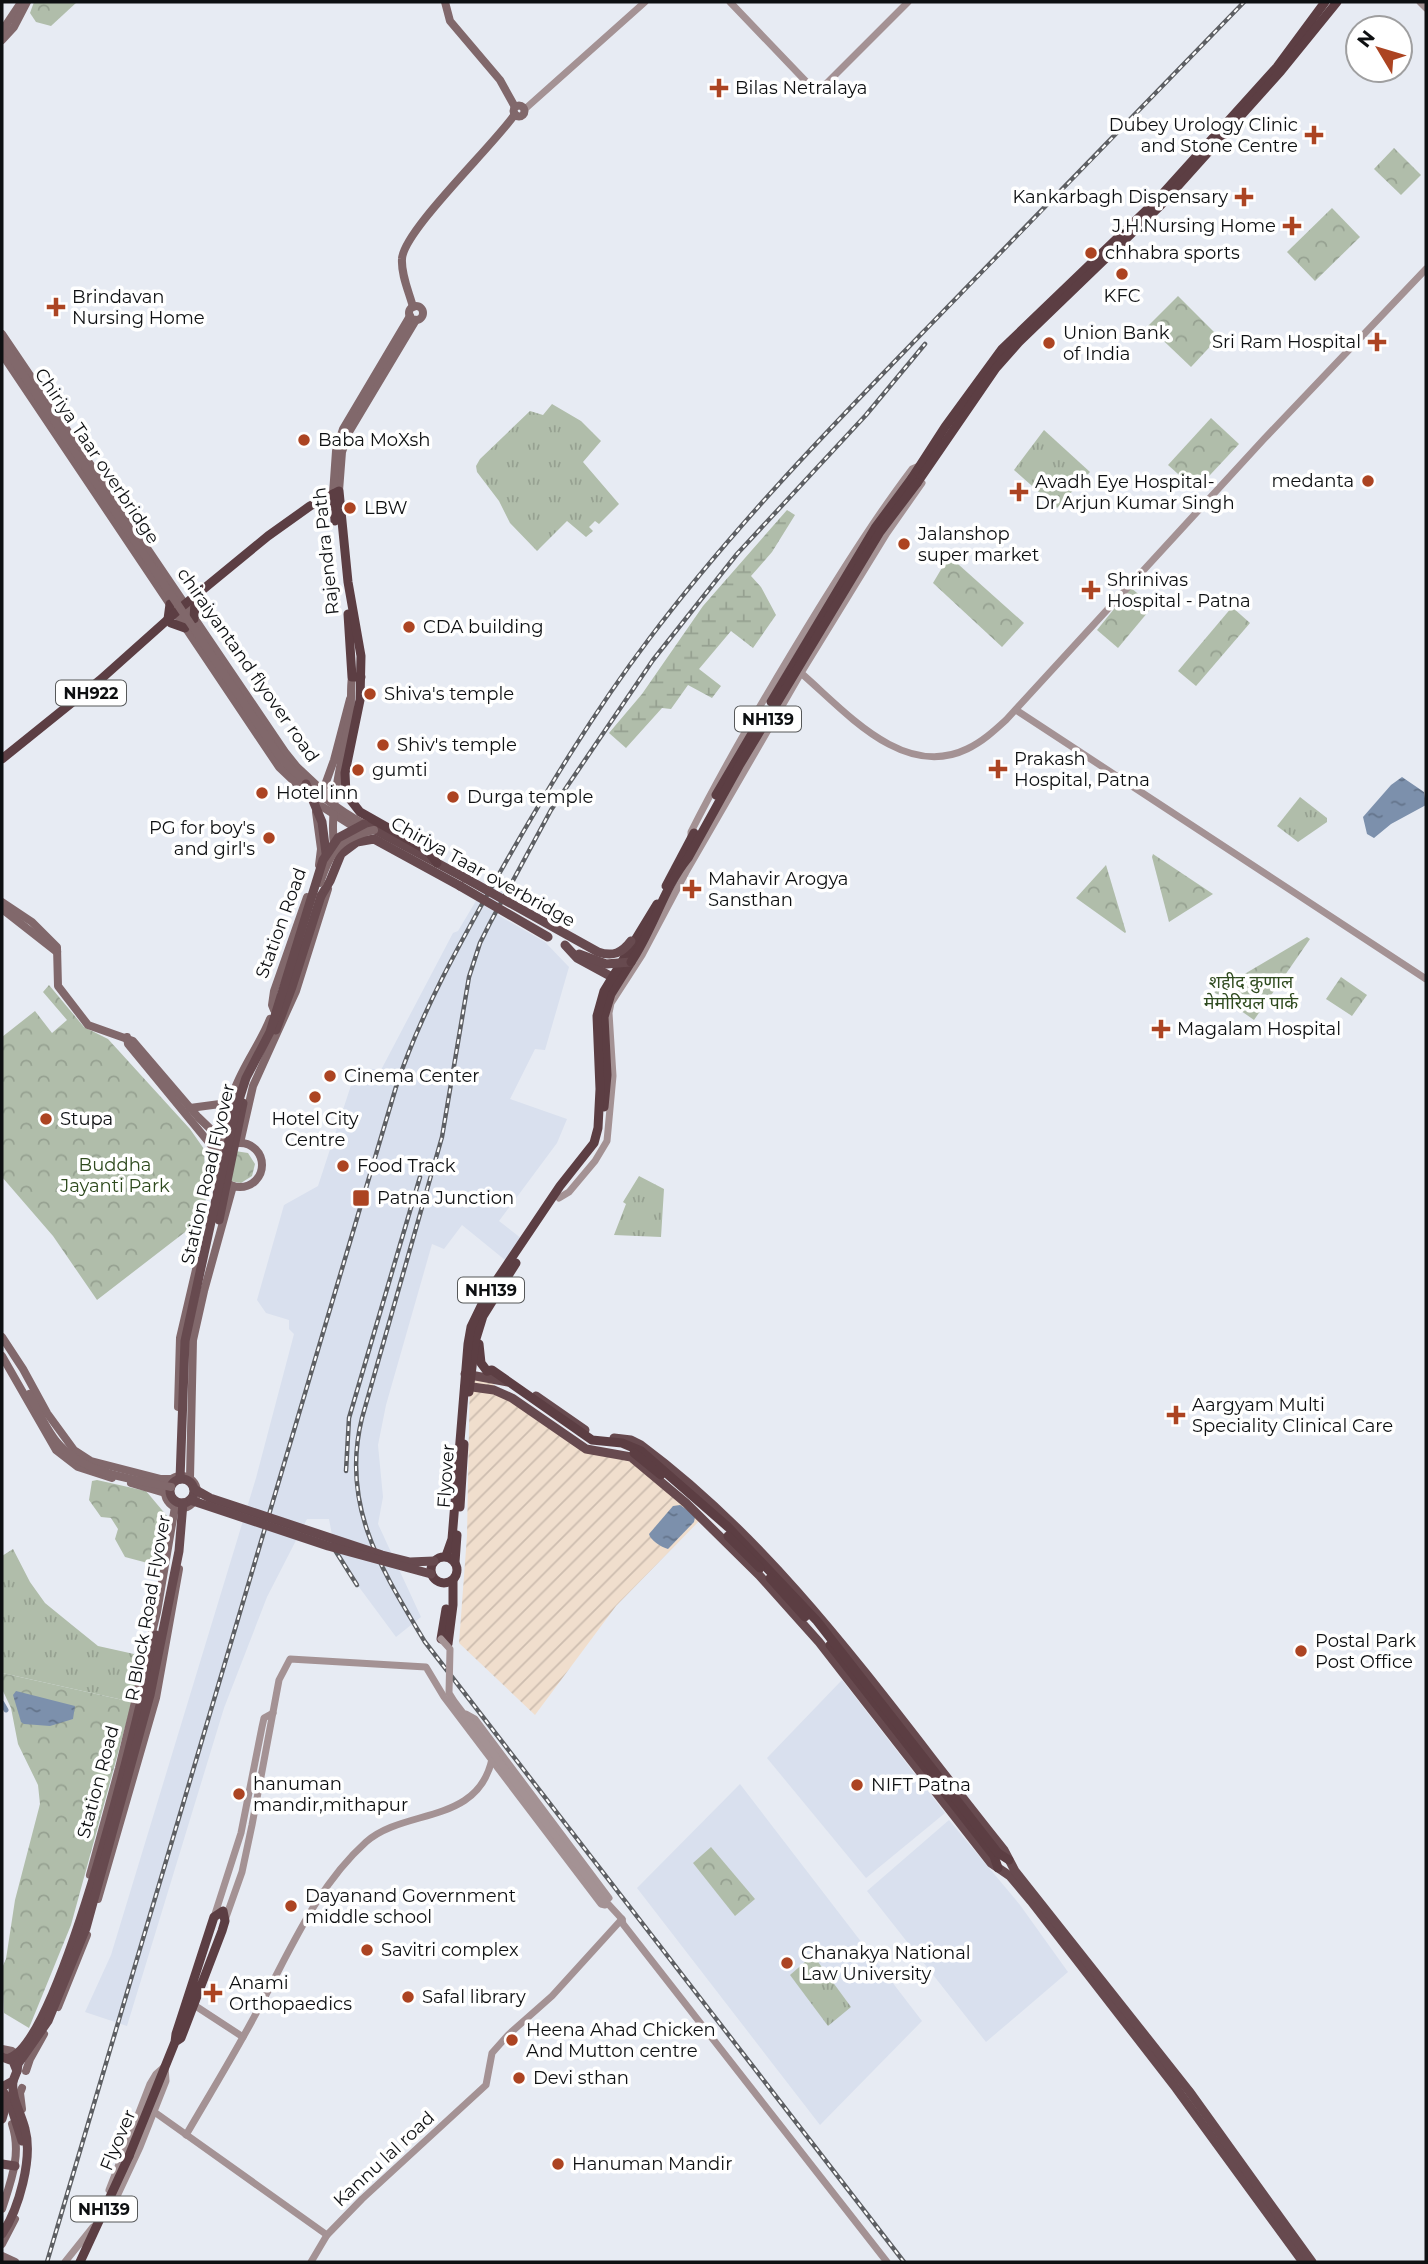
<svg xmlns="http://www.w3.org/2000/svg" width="1428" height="2264" font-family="Montserrat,'Noto Sans Devanagari',sans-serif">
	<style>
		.built { fill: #d9e0ee }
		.industrial { fill: url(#industrial-furrows) }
		.grass { fill: url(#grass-tufts) }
		.forest { fill: url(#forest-crowns) }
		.wetland { fill: url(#wetland-marsh) }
		.water { fill: url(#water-ripples) }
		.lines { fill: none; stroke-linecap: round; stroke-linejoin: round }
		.canal { stroke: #7c90ac; stroke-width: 5 }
		.tertiary { stroke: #a49294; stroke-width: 7 }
		.secondary { stroke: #81686b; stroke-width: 8 }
		.primary { stroke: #674a4f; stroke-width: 9 }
		.trunk { stroke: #5c3e43; stroke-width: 9 }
		.rail-casing { stroke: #5d5f63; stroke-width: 4.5 }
		.rail { stroke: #fff; stroke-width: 2; stroke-dasharray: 5; stroke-linecap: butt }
		.tertiary-bridge { stroke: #a49294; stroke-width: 7 }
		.secondary-bridge { stroke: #81686b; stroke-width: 8 }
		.primary-bridge { stroke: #674a4f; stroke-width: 9 }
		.trunk-bridge { stroke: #5c3e43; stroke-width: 9 }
		.poi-dot { fill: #ac4422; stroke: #fff; stroke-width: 2.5 }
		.labels { text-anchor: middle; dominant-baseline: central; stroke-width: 7; stroke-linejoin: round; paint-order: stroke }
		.shield { fill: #fff; stroke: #565859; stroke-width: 2 }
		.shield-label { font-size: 16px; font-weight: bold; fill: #0e1012 }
		.poi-label { font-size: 18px; fill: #0e1012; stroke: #fff; text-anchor: start }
		.street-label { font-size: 18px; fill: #0e1012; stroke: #fff }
		.park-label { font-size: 18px; fill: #2e4a1e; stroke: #fff }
	</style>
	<defs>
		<pattern id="industrial-furrows" width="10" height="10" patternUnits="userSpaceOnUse" patternTransform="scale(1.75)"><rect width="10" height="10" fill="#f0decd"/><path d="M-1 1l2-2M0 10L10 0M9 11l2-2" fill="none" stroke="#cdbdaf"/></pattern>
		<pattern id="grass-tufts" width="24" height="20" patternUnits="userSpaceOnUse" patternTransform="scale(1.75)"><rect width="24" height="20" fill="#b0bdaa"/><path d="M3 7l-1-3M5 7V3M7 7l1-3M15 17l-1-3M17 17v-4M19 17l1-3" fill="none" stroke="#96a191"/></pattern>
		<pattern id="forest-crowns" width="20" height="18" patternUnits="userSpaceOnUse" patternTransform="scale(1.75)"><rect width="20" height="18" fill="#b0bdaa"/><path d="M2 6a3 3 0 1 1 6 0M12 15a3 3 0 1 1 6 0" fill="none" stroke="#96a191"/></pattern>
		<pattern id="wetland-marsh" width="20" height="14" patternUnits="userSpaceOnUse" patternTransform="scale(1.75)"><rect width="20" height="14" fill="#b0bdaa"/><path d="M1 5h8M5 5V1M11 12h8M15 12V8" fill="none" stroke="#96a191"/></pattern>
		<pattern id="water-ripples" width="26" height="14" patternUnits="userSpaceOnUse" patternTransform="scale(1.75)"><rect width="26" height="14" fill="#7c90ac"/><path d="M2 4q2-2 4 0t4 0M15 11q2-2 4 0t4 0" fill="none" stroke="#64748b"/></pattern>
	</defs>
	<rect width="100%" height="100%" fill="#e7ebf3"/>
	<g class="built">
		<polygon points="489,879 509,889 496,914 545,942 569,967 545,1050 535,1049 510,1099 567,1119 557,1143 499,1221 522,1239 505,1260 462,1225 444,1249 432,1244 386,1405 378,1445 383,1497 378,1524 421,1617 396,1637 336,1556 329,1519 307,1519 267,1597 224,1708 127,2026 85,2012 111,1955 256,1478 294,1334 289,1329 289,1320 266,1313 257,1300 284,1205 318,1186 357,1067 381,1070 453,933 458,931"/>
		<polygon points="842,1680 945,1813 866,1878 767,1758"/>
		<polygon points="740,1784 922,2021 820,2125 637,1888"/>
		<polygon points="949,1820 1020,1905 1068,1972 986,2042 867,1891"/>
	</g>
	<polygon class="industrial" points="472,1369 589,1453 625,1456 701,1519 616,1606 535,1715 459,1643 467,1536 470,1373"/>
	<g class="grass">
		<polygon points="552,404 581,421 601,441 583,462 619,504 599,524 595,521 589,527 593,531 586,537 567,521 537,551 510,523 499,501 477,472 476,466 480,459 530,411 543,415"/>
		<polygon points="1044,430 1090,472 1057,508 1014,470"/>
		<polygon points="1300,797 1327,818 1327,822 1298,842 1277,826"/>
		<polygon points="639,1176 664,1189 661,1237 614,1235 626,1204 623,1202"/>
		<polygon points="13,1549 30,1582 45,1603 72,1625 98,1646 143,1656 132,1702 2,1673 2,1556"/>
		<polygon points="813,1955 851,2007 828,2026 790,1975"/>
	</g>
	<g class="forest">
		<polygon points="34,2 77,2 51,26 36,22 30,13"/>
		<polygon points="1394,148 1421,175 1401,195 1374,169"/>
		<polygon points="1332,208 1360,237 1315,281 1287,252"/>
		<polygon points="1178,296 1219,337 1191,367 1148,326"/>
		<polygon points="1211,418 1239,444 1196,490 1168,465"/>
		<polygon points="949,556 1024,623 1002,647 933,583"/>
		<polygon points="1131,588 1153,606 1118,648 1097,630"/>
		<polygon points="1232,607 1250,623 1196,686 1178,671"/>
		<polygon points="1153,854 1213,894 1169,922 1152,857"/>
		<polygon points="1106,865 1126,932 1125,933 1076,898"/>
		<polygon points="1307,937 1310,939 1254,1020 1214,992"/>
		<polygon points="1341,977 1367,995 1352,1016 1326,999"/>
		<polygon points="49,985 84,1027 108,1039 190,1129 204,1149 206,1209 189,1229 97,1300 53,1236 2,1177 2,1037 35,1011 52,1033 67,1020 43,992"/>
		<polygon points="235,1151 248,1153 255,1164 252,1176 241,1183 229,1181"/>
		<polygon points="97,1480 146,1491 167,1516 159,1566 125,1557 115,1539 118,1529 111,1518 101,1517 89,1500 92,1481"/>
		<polygon points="2,1673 132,1702 71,1925 29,2028 4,2013 2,1968 6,1959 15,1900 40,1804 38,1785 18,1744 11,1708 2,1689"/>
		<polygon points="711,1847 755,1899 735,1916 693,1863"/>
	</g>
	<polygon class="wetland" points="787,510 795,515 772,552 751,576 761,587 776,615 753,648 731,631 699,669 721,686 712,698 688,685 671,709 662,708 626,748 609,733 642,694 703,606"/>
	<g class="water">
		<polygon points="1402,777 1424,792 1426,805 1391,824 1374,838 1367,834 1363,817 1391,785"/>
		<path d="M680,1505L692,1513L695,1517L694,1522L668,1549C661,1547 650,1540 649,1534L673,1506Z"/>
		<polygon points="16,1691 75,1706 73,1719 50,1726 24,1724 21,1722 13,1695"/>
	</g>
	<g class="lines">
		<polyline class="canal" points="2,1703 6,1710"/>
		<g class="tertiary">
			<polyline points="730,2 817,93 908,2"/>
			<polyline points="1420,2 1426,8"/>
			<polyline points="525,109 645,2"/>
			<path d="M801,673C845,711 903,780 967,749C982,742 994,731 1006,720L1264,439L1426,269"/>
			<polyline points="1016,710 1426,979"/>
			<path d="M691,838V832C730,755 774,681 819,608C849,560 878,514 912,469L919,466"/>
			<polyline points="559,1198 569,1192 595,1161 607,1141 613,1076 609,1013 611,1003 642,955 686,872 801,673 887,533 922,483"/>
			<polyline points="460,1716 466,1714 475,1719 609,1898"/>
			<polyline points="599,1894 622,1919 623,1924 887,2262"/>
			<polyline points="214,1917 241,1833 262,1727 264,1718 273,1713"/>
			<polyline points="225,1920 242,1872 252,1825 279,1680 290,1659 426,1667 444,1697 601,1904 605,1905"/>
			<polyline points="194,2005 243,2037"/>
			<polyline points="153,2111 327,2235"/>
			<path d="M186,2135C211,2092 237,2050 260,2006C291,1949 317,1886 366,1842C404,1808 478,1825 492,1759"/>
			<polyline points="109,2190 150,2084 156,2074 165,2066"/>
			<polyline points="104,2215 112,2207 140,2147 166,2081 165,2066"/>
			<polyline points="65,2262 93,2227"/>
			<polyline points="311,2262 327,2235 362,2199 486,2085 492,2053 508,2035 552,1996 622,1919"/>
		</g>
		<g class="secondary">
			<polyline points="445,2 450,21 500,80 515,107"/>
			<polyline points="2,31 20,4"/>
			<polyline points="2,40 14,27 27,2"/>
			<circle cx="519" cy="111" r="5.5"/>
			<circle cx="416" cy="313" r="7"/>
			<path d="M413,307C409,292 401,275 402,259C403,231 494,145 515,114"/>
			<polyline points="2,334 285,752 297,767 328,796"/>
			<polyline points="2,354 279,767 318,804 359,830"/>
			<polyline points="339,491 342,452 349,432 416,320"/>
			<polyline points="333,494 336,451 343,429 410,316"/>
			<polyline points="321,796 334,760 350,699"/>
			<polyline points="316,812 321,849 319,865"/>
			<path d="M334,846C329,801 343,760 350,715C352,703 350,690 352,677"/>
			<polyline points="2,902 32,922 57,947 58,986 88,1025 133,1041 198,1117 228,1146"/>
			<polyline points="2,909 57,952"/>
			<polyline points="274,1010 272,1005 274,991 307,897"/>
			<polyline points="127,1037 128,1044 220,1156"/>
			<polyline points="190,1108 220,1104 233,1098"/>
			<path d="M230,1130C223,1088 256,1055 270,1019"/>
			<polyline points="240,1143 253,1086 296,991 328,889"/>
			<circle cx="240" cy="1165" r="22"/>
			<polyline points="2,1337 23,1369 47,1413 74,1450 91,1461 161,1479 171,1479"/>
			<polyline points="2,1356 56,1450 78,1467 112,1478"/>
			<polyline points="178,1407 180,1338 198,1261"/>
			<circle cx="181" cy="1492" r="16"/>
			<polyline points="190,1478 193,1340 204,1291 233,1186"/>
			<polyline points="131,1483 165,1493"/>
			<polyline points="90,1875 119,1768 157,1612 175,1507"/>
			<polyline points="98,1899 156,1698 179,1569"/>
			<polyline points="58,2007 87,1935"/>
			<polyline points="2,2049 12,2051 18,2055"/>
			<polyline points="26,2071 30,2059 44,2034"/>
			<polyline points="22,2088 20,2093 22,2109"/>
			<path d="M2,2209C11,2181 22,2154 12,2124"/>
			<polyline points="2,2244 15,2219"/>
			<polyline points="2,2256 15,2262"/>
		</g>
		<g class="primary">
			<polyline points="364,824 465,878"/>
			<polyline points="321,896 330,881 341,854 357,842 374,839 460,886"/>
			<polyline points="565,945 577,958 612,977"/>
			<polyline points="465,1374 508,1382"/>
			<polyline points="465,1386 494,1390 512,1398 586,1449 631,1457 686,1503 759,1575 819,1642 991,1863 1010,1876 1031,1901 1176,2088 1303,2262"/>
			<polyline points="536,1396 585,1430"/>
			<path d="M614,1438L631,1440L641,1445C788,1554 891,1710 1004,1850L1015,1871L1189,2091L1312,2262"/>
			<circle cx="182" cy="1491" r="12"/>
			<polyline points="2,2057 13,2061 17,2071 13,2081 2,2087"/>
			<polyline points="2,2099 4,2112 2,2119"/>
			<polyline points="2,2164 15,2166"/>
		</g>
		<g class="trunk">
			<polyline points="912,478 945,427 1002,349 1156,201 1277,67 1325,2"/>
			<polyline points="917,483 996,368 1019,342 1160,206 1281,71 1337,2"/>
			<polyline points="333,494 335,521"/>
			<polyline points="348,614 352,677 361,677"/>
			<polyline points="168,619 170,604"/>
			<polyline points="194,619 195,602"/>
			<polyline points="171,623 185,628"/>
			<polyline points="2,759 100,680 184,605 268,536 310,506 339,491 348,582 361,656 360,700 345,773 346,794 360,812 427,850 437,863"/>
			<polyline points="666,886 694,833"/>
			<polyline points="604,1107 607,1075 604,1017 611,994 631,962"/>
			<polyline points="479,1344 481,1363 487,1371"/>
			<polyline points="469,1392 475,1342 483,1316 516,1263"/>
			<polyline points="460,1507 464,1444"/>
			<polyline points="446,1556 452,1539 468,1344 471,1327 486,1296 560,1186 594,1143 598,1128 600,1089 597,1016 604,991 657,904"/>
			<circle cx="444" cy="1570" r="13"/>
			<polyline points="455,1562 457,1535"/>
			<polyline points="441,1639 446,1609"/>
			<polyline points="448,1644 453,1605 453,1580"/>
			<polyline points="830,1645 994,1856 998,1868"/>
			<polyline points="998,1853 1009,1860"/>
			<polyline points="129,2156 175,2042 176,2034 214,1917 223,1911 225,1921 222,1931 181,2038 175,2042"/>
		</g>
		<g class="rail-casing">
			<g id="rail">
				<polyline points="346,1471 349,1418 420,1177"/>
				<polyline points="333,1547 357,1585"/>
				<path d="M47,2262L396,1087C421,1012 460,943 499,874C545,793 593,713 649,639C735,525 834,424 933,322C1037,216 1140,109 1244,2"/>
				<path d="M904,2262L425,1642C382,1570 340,1506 362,1418L442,1137L469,977L480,943L490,923L551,810L653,660L737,554L866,415L925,344"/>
			</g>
		</g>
		<use href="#rail" class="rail"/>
		<polyline class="tertiary-bridge" points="441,1639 450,1649 449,1693 454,1701 599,1894"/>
		<g class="secondary-bridge">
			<path d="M2,343L280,757C305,784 331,806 364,824"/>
			<path d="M320,883C331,850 339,838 374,830"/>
			<path d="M29,1394C37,1409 45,1427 56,1441C83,1474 131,1479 171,1487"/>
		</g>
		<g class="primary-bridge">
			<polyline points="306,784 322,822 326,853"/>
			<path d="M465,878L598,952C613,957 622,953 631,941"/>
			<polyline points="460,886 548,937"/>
			<polyline points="579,954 606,964 631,962"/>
			<polyline points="276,1030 292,987 321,896"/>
			<polyline points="219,1220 243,1103"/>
			<polyline points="180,1479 185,1341 235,1112 246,1078 270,1032 323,860 338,838 364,824"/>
			<polyline points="194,1489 210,1498 382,1555 410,1562 434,1561"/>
			<polyline points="190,1500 328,1546 431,1574"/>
			<path d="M9,2058C62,2042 143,1699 156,1635"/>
			<polyline points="17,2071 18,2064 48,2021 86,1928 150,1695 179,1551 183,1503"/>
			<polyline points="2,2090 9,2100 22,2141"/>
			<path d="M2,2234C19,2209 33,2158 25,2129C21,2113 11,2098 13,2081"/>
		</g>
		<g class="trunk-bridge">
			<polyline points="771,702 875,528 912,478"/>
			<polyline points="716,795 760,720"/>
			<path d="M631,962C653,930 664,887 688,858L739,766L880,532L917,483"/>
			<polyline points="487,1371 492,1370 592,1440 622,1443 641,1451 728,1527 817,1621 998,1853"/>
			<polyline points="634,1453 661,1475"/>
			<polyline points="728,1536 760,1568"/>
			<polyline points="770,1578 805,1617"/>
			<polyline points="80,2262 129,2156"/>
		</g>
	</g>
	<g class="poi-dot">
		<path d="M715.5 77.5h7v7h7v7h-7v7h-7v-7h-7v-7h7z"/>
		<path d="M1310.5 124.5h7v7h7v7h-7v7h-7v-7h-7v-7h7z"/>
		<path d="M1240.5 186.5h7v7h7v7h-7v7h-7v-7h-7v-7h7z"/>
		<path d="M1288.5 215.5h7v7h7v7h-7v7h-7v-7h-7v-7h7z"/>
		<circle cx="1091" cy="253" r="7"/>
		<circle cx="1122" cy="274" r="7"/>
		<path d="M52.5 296.5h7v7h7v7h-7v7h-7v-7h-7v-7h7z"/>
		<path d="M1373.5 331.5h7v7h7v7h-7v7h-7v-7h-7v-7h7z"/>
		<circle cx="1049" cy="343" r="7"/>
		<circle cx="304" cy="440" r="7"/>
		<circle cx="1368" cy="481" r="7"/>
		<path d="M1015.5 481.5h7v7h7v7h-7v7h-7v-7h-7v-7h7z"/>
		<circle cx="350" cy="508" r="7"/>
		<circle cx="904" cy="544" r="7"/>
		<path d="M1087.5 579.5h7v7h7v7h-7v7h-7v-7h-7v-7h7z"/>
		<circle cx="409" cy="627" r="7"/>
		<circle cx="370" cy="694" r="7"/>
		<circle cx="383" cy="745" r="7"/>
		<path d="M994.5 758.5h7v7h7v7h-7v7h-7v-7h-7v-7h7z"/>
		<circle cx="358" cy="770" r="7"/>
		<circle cx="262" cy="793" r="7"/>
		<circle cx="453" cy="797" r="7"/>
		<circle cx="269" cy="838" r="7"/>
		<path d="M688.5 878.5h7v7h7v7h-7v7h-7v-7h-7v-7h7z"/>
		<path d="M1157.5 1018.5h7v7h7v7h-7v7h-7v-7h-7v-7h7z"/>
		<circle cx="330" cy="1076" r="7"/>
		<circle cx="315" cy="1097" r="7"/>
		<circle cx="46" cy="1119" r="7"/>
		<circle cx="343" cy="1166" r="7"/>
		<rect x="352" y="1189" width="18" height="18" rx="3.5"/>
		<path d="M1172.5 1404.5h7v7h7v7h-7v7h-7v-7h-7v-7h7z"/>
		<circle cx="1301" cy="1651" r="7"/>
		<circle cx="857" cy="1785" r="7"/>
		<circle cx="239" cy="1794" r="7"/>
		<circle cx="291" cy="1906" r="7"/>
		<circle cx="367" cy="1950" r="7"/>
		<circle cx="787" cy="1963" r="7"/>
		<path d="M209.5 1982.5h7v7h7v7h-7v7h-7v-7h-7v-7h7z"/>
		<circle cx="408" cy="1997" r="7"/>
		<circle cx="512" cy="2040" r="7"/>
		<circle cx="519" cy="2078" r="7"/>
		<circle cx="558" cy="2164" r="7"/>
	</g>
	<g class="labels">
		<g class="shield">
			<rect x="56" y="680.5" width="70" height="25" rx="5"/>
			<rect x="735" y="706.5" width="66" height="25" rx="5"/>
			<rect x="458" y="1277.5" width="66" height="25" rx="5"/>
			<rect x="71" y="2196.5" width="66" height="25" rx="5"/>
		</g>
		<g class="shield-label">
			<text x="91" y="693">NH922</text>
			<text x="768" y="719">NH139</text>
			<text x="491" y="1290">NH139</text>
			<text x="104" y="2209">NH139</text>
		</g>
		<g class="poi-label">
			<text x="735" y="88">Bilas Netralaya</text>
			<text x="1298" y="125" text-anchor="end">Dubey Urology Clinic<tspan x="1298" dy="21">and Stone Centre</tspan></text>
			<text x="1228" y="197" text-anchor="end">Kankarbagh Dispensary</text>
			<text x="1276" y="226" text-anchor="end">J.H.Nursing Home</text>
			<text x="1105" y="253">chhabra sports</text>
			<text x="1122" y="296" text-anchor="middle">KFC</text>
			<text x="72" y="297">Brindavan<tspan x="72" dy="21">Nursing Home</tspan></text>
			<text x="1063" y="333">Union Bank<tspan x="1063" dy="21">of India</tspan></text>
			<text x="1361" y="342" text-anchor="end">Sri Ram Hospital</text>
			<text x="318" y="440">Baba MoXsh</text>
			<text x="1354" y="481" text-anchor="end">medanta</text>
			<text x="1035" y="482">Avadh Eye Hospital-<tspan x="1035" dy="21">Dr Arjun Kumar Singh</tspan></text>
			<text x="364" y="508">LBW</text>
			<text x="918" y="534">Jalanshop<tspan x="918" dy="21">super market</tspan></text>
			<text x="1107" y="580">Shrinivas<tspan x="1107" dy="21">Hospital - Patna</tspan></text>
			<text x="423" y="627">CDA building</text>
			<text x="384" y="694">Shiva's temple</text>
			<text x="397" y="745">Shiv's temple</text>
			<text x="1014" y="759">Prakash<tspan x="1014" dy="21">Hospital, Patna</tspan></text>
			<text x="372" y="770">gumti</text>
			<text x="276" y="793">Hotel inn</text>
			<text x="467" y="797">Durga temple</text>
			<text x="255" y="828" text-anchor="end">PG for boy's<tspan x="255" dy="21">and girl's</tspan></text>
			<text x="708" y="879">Mahavir Arogya<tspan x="708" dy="21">Sansthan</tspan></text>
			<text x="1177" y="1029">Magalam Hospital</text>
			<text x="344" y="1076">Cinema Center</text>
			<text x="60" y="1119">Stupa</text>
			<text x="315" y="1119" text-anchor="middle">Hotel City<tspan x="315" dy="21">Centre</tspan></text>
			<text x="357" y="1166">Food Track</text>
			<text x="377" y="1198">Patna Junction</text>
			<text x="1192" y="1405">Aargyam Multi<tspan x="1192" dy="21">Speciality Clinical Care</tspan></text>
			<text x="1315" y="1641">Postal Park<tspan x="1315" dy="21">Post Office</tspan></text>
			<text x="253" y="1784">hanuman<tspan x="253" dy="21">mandir,mithapur</tspan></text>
			<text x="871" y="1785">NIFT Patna</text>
			<text x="305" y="1896">Dayanand Government<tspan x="305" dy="21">middle school</tspan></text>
			<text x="381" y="1950">Savitri complex</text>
			<text x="801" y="1953">Chanakya National<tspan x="801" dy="21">Law University</tspan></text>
			<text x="229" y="1983">Anami<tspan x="229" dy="21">Orthopaedics</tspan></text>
			<text x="422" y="1997">Safal library</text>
			<text x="526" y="2030">Heena Ahad Chicken<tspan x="526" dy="21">And Mutton centre</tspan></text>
			<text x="533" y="2078">Devi sthan</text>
			<text x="572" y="2164">Hanuman Mandir</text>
		</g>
		<g class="street-label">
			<text transform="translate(97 456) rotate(56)">Chiriya Taar overbridge</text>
			<text transform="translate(326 551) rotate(-96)">Rajendra Path</text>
			<text transform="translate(248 665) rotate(55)">chiraiyantand flyover road</text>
			<text transform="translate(483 872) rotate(29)">Chiriya Taar overbridge</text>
			<text transform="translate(281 923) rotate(-70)">Station Road</text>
			<text transform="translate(208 1174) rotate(-77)">Station Road Flyover</text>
			<text transform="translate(446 1476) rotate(-86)">Flyover</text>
			<text transform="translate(148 1608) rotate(-80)">R Block Road Flyover</text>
			<text transform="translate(98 1782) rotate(-75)">Station Road</text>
			<text transform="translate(118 2140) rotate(-67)">Flyover</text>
			<text transform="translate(384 2159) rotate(-43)">Kannu lal road</text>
		</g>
		<g class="park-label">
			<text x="1251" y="982">शहीद कुणाल<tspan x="1251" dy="21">मेमोरियल पार्क</tspan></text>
			<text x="115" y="1165">Buddha<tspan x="115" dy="21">Jayanti Park</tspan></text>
		</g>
	</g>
	<rect width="1428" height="2264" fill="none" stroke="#0e1012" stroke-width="7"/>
	<g transform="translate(1379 49) rotate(308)"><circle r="33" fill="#ffffff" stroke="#9f9fa0" stroke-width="2"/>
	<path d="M0-5L12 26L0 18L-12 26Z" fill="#ac4422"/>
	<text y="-10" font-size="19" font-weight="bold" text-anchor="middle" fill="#0e1012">N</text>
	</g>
</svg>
